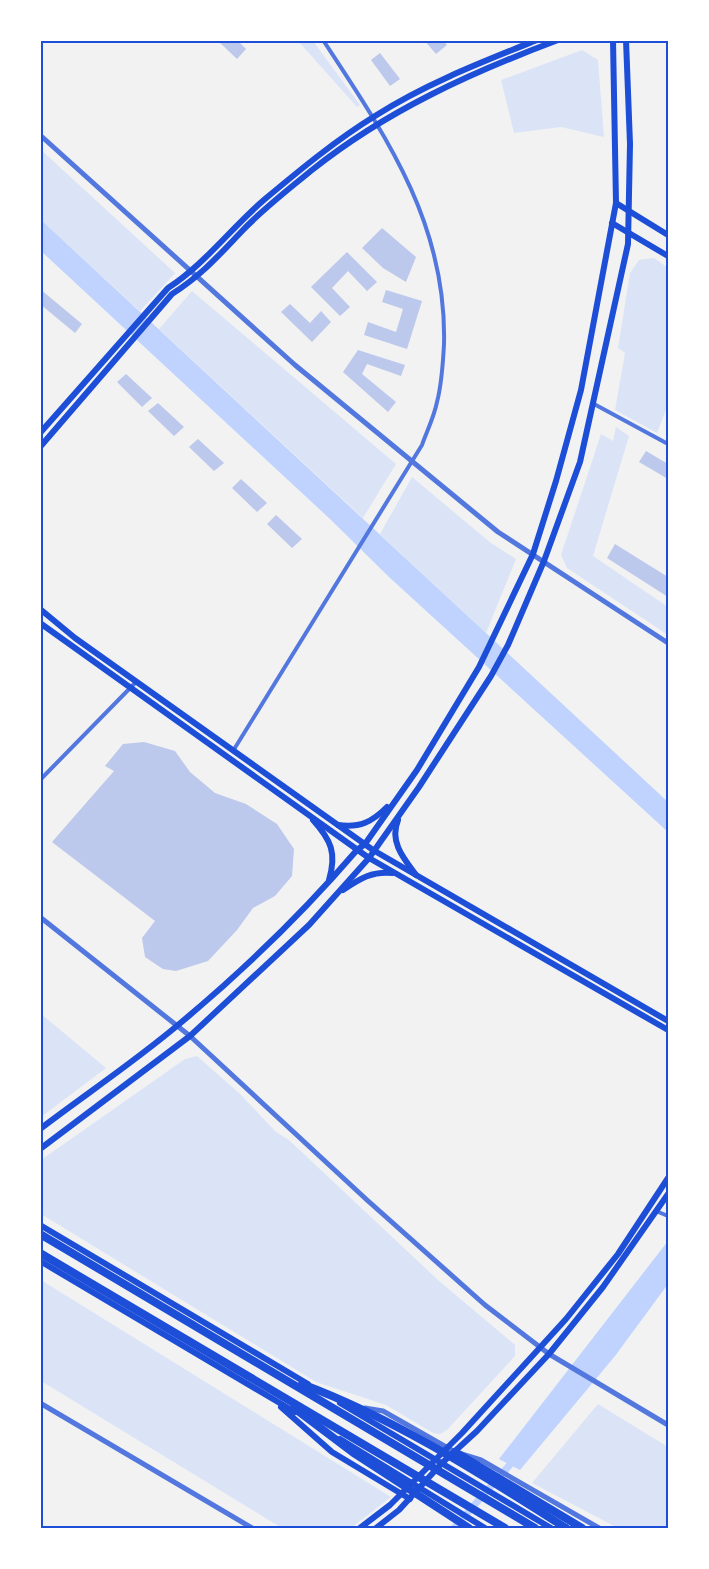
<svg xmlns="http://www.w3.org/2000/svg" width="709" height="1569" font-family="Commissioner,sans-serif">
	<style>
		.green { fill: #dbe4f7 }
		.water { fill: #bfd3fe }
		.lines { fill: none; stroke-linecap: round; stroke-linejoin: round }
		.canal { stroke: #bfd3fe; stroke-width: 7 }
		.building { fill: #bdc9ec }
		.minor { stroke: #5277de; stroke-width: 4 }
		.tertiary { stroke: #5277de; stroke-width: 5 }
		.secondary { stroke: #1d4ed8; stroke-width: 6 }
		.primary { stroke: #1d4ed8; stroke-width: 6 }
		.motorway { stroke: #1d4ed8; stroke-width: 8 }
		.neatline { fill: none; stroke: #1d4ed8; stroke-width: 2 }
	</style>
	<rect width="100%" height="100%" fill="#f2f2f2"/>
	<g class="green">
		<polygon points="298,41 313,41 360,105 357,107"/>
		<polygon points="582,50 598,60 604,137 561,127 514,133 501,80"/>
		<polygon points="40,149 175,273 140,311 41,220"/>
		<polygon points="654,258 668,268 668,405 657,433 615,410 625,353 618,348 630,273 639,260"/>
		<polygon points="192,291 396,464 363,518 159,329"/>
		<polygon points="616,427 629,436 593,556 668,607 668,635 567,568 561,555 601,434 613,441"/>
		<polygon points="412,477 491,543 516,559 486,633 380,534"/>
		<polygon points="41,1014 106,1068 41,1117"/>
		<polygon points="197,1056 239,1093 276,1132 289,1140 438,1280 515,1345 515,1356 447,1430 440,1434 433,1433 386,1405 316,1382 41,1214 41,1160 185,1059"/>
		<polygon points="40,1281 41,1280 391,1497 351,1528 282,1528 41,1381"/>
		<polygon points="598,1404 668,1447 668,1528 618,1528 532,1483"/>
	</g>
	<g class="water">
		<polygon points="40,219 668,802 668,832 389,577 330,519 41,251"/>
		<polygon points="668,1241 668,1284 615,1356 520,1470 499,1459"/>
	</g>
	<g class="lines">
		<polyline class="canal" points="454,1528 515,1459"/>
	</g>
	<g class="building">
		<polygon points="217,40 237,40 246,49 237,59"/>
		<polygon points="424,40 443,40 447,45 436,54"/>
		<polygon points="380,53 400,79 390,86 371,60"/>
		<polygon points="382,228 416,257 406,282 383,268 362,248"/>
		<polygon points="347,252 377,282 367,291 348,271 332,288 350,307 340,316 311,287"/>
		<polygon points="40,289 82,324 75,333 40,304"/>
		<polygon points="386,290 422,301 407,349 364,335 368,322 396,332 403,309 382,302"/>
		<polygon points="290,304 310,323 321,311 331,322 312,342 281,312"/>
		<polygon points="358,350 405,365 401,376 367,364 362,374 396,402 388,412 343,372"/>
		<polygon points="126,374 152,398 142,407 117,382"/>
		<polygon points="158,403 184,427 174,436 148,411"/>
		<polygon points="198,439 224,463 214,471 189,447"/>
		<polygon points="646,451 668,464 668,479 639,462"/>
		<polygon points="241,479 267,503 257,512 232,488"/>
		<polygon points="276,515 302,539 292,548 267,524"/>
		<polygon points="615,544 668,577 668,597 607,558"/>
		<polygon points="144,742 175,751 190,772 215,793 246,804 277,824 294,849 292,876 275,896 253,908 237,930 208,961 176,971 163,969 145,957 142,938 155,921 52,842 114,771 105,766 123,744"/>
	</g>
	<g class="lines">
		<g class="minor">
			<polyline points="594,404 668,444"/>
			<path d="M233,751L422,445C427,431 434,417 437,402C442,383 443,363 444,344C447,224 386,136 323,40"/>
			<polyline points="40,780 136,682"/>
			<polyline points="656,1211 668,1216"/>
		</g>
		<g class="tertiary">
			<polyline points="40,135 295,365 498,532 668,643"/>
			<polyline points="40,917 190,1036 367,1200 485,1305 549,1354 668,1425"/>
			<polyline points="40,1403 252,1528"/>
			<polyline points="365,1408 383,1411 455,1452 481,1460 599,1528"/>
		</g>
		<g class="secondary">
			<polyline points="616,203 668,235"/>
			<polyline points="612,223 668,256"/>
			<path d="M40,433L168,288C205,264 231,228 265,199C301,169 336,140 375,116C425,84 482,62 537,40"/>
			<path d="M40,447L172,294C202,275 219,255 243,230C264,208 289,189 312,170C386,111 470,73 558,40"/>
			<path d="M313,820C331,840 337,853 329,880"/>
			<path d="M398,820C389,842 404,859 416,875"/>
			<path d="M338,825C360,828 372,822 387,807"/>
			<path d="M343,890C361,878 372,871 393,873"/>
			<path d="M40,1129C86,1094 134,1062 178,1025C243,971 302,914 357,850L365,844L417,770L479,667L533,554L556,481L581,390L616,203L613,40"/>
			<polyline points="40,1149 190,1036 309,925 369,858 419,787 491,676 508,645 544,561 580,462 628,244 630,144 626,40"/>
			<polyline points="360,1528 390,1505 462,1433 566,1319 618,1254 668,1178"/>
			<polyline points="376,1528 399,1510 442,1463 477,1431 549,1354 603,1287 668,1194"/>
		</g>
		<g class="primary">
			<polyline points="40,609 75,638 373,850 668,1021"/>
			<polyline points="40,623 369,858 668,1030"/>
			<polyline points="40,1225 308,1384"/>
			<polyline points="40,1261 295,1412"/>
			<polyline points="340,1403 551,1528"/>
			<polyline points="281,1407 332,1452 410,1499"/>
			<polyline points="340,1439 485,1528"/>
		</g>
		<g class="motorway">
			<polyline points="40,1234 535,1528"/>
			<polyline points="40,1253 505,1528"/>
			<path d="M302,1384C396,1419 482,1475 566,1528"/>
			<polyline points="294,1408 355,1454 469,1528"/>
			<polyline points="455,1452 582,1528"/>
		</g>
	</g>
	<rect width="709" height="1569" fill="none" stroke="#ffffff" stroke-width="84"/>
	<rect x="42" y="42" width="625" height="1485" class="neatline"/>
</svg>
